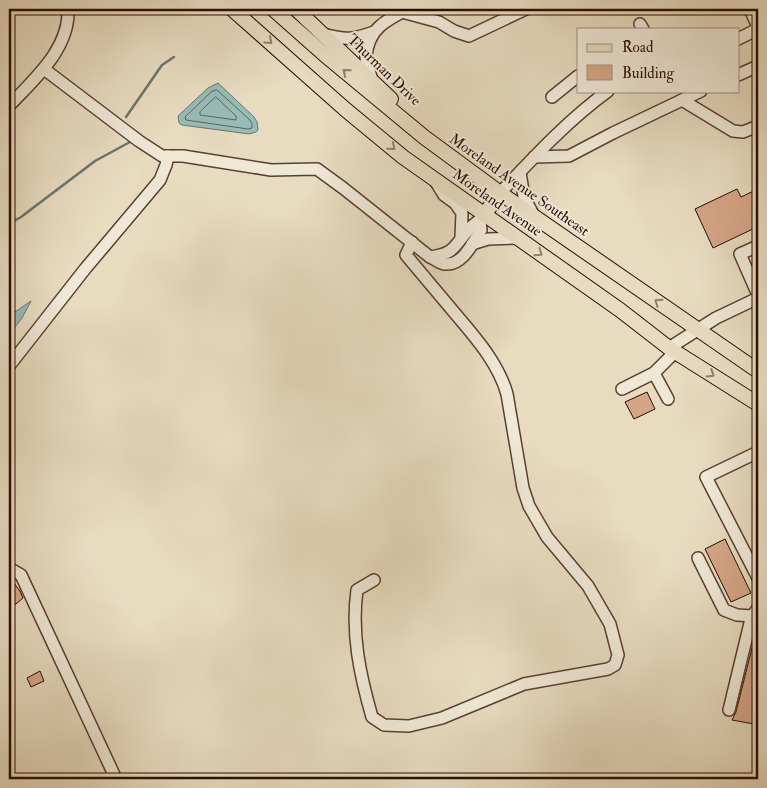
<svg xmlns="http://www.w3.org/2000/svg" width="767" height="788" font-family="'IM FELL Double Pica',serif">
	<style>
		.water { fill: #97bbb6; stroke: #6b756d }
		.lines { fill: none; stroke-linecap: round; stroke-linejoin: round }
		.shore { stroke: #60645b; stroke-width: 1 }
		.stream { stroke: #6b756d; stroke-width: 2.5 }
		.building { fill: #d4a687; stroke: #2a0c00 }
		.minor-casing { stroke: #594030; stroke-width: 14 }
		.major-casing { stroke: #2a0c00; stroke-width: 16 }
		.minor { stroke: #efe8d6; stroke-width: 11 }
		.major { stroke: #e7dbc0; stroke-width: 14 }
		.oneway { stroke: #927e6a }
		.labels { text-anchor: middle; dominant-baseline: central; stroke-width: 4; stroke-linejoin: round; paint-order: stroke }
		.street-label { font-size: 15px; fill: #2a0c00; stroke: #efe8d6 }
	</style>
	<rect width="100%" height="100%" fill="#e7dbc0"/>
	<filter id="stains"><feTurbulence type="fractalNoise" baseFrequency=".004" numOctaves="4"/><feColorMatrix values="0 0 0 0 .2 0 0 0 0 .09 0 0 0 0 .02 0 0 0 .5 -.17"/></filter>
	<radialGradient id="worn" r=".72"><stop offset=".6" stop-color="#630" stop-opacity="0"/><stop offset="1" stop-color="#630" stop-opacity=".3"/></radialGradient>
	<g class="water">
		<polygon points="218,83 254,117 257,122 258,130 256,132 249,134 182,125 179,123 178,116 208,88"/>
		<polygon points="31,301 22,318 9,335 9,316"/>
	</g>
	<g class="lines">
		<g class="shore">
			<polygon points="217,90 250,120 252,124 252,128 248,129 186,120 185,117 211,92"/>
			<polygon points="216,97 236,116 236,120 200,115 200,112"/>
		</g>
		<g class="stream">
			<polyline points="126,117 162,65 174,57"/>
			<polyline points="9,224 21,217 95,161 130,142"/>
		</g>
	</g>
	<g class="building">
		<polygon points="737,189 741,197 758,189 758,218 752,221 755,228 713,248 695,209"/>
		<polygon points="647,392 655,409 634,419 625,402"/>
		<polygon points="725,539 751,593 731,602 705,549"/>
		<polygon points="9,577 20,591 23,598 9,610"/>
		<polygon points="758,624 758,704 754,724 732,720 736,712"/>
		<polygon points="40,671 44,681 31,687 27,678"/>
	</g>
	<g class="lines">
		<g class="minor-casing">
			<g id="minor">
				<polyline points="750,9 758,27"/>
				<polyline points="402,12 439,22 454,31 469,36 526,9"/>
				<polyline points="640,24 643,29"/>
				<path d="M323,34C346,40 351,40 374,32"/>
				<polyline points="738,39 758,29"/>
				<path d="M44,69L139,141L162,156H183L271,170L317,169L343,188L430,257C456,254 454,245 470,228C475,223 480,221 484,215"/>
				<polyline points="738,75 758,66"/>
				<path d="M372,80C370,73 366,64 366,57C368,29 386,20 408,9"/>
				<polyline points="552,97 578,76"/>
				<polyline points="682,100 733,131 743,132 758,126"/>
				<path d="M9,106C34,79 70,49 68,9"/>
				<polyline points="534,157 569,156 613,133 701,91"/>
				<polyline points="520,172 524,197 534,216"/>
				<polyline points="436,182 444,195 455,203 462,213 461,238"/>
				<path d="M500,193C534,157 568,120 608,91"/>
				<polyline points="472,244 488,239 518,238"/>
				<polyline points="758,246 740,254 758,295"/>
				<path d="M430,257C435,259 440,264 445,264C463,266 473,242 481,230L480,221"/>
				<polyline points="669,348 716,318 758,298"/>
				<polyline points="9,366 85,269 160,180 166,165 168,156"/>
				<polyline points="654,373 668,399"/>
				<polyline points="622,389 654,373 675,352"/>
				<polyline points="758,452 706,477 758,578"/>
				<polyline points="698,558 724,610 737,615 753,616"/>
				<polyline points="9,568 21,575 116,779"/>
				<path d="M374,580L357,590C351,634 360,675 372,717L384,725L409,726L442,718L524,684L608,669L615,665L618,655L610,624L588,586L547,537L529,506L523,488L507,394C498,362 474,336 453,311C437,292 422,274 406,255L412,242"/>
				<polyline points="729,710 750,623 751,618 758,608"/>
			</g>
		</g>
		<g class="major-casing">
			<g id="major">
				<polyline points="232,9 346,110 403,157 620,310 669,348 758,404"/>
				<polyline points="273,9 325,55 424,137 500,193 758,371"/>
				<polyline points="296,9 391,99"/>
				<polyline points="484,215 500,193"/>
			</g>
		</g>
		<use href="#minor" class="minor"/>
		<use href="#major" class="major"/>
	</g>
	<defs><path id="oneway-chevron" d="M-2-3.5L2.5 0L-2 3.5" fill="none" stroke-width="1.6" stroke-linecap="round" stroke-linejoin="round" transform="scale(1.25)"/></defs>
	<g class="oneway">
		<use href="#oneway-chevron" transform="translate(269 41) rotate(42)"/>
		<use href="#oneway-chevron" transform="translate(346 72) rotate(-140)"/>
		<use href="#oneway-chevron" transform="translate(392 147) rotate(39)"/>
		<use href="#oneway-chevron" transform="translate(539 253) rotate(35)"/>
		<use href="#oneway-chevron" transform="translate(658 302) rotate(-145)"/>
		<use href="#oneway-chevron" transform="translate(711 374) rotate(32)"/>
	</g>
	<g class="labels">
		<g class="street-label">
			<text transform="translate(384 70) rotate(44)">Thurman Drive</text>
			<text transform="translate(519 185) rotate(35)">Moreland Avenue Southeast</text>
			<text transform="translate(497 203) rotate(35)">Moreland Avenue</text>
		</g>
	</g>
	<rect width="767" height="788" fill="none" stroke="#e7dbc0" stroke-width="30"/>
	<rect x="10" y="10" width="747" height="768" fill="none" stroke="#2a0c00" stroke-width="2.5"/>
	<rect x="15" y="15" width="737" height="758" fill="none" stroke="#2a0c00"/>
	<rect x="577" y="28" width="162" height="65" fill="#efe8d6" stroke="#a09080"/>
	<rect x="587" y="44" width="25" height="8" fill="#e7dbc0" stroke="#a09080"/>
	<text x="622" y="52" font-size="15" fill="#2a0c00">Road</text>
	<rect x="587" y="65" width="25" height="15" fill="#d4a687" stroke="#a09080"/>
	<text x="622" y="78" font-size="15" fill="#2a0c00">Building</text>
	<rect width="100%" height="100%" filter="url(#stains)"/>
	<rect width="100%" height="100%" fill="url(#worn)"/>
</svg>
